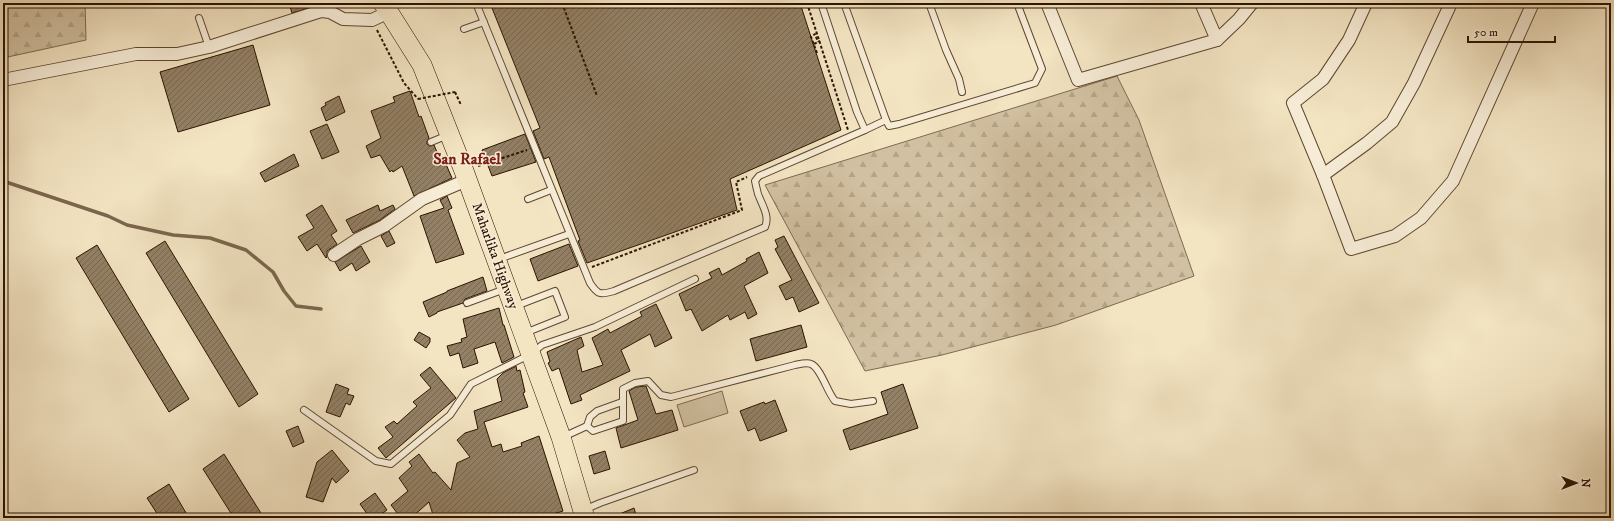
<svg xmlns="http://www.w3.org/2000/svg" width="1614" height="521" font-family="'IM FELL DW Pica',serif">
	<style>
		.green { fill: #d1c0a1; stroke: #7e6a51 }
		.forest { fill: url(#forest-firs); stroke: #7e6a51 }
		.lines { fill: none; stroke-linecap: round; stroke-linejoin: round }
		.stream { stroke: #7b664d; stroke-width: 3.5 }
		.building { fill: url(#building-hatch); stroke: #2c1301 }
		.service-casing { stroke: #5e4731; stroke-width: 8 }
		.minor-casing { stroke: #5e4731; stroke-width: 14 }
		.primary-casing { stroke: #2c1301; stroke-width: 20 }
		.path { stroke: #2c1301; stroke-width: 2; stroke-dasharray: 3 2; stroke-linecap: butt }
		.service { stroke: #f7edd7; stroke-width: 6 }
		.minor { stroke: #f7edd7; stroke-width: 12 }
		.primary { stroke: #f3e4c2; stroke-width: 19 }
		.path-bridge { stroke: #2c1301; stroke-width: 2; stroke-dasharray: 3 2; stroke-linecap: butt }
		.labels { text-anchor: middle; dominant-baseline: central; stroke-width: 3; stroke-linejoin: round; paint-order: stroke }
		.street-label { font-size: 14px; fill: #2c1301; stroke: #f7edd7 }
		.quarter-label { font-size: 16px; font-weight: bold; fill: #7a1f14; stroke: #f7edd7 }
	</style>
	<defs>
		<pattern id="forest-firs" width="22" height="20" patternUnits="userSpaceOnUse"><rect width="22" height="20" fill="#d1c0a1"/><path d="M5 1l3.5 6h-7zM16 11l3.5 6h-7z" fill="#b4a489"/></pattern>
		<pattern id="building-hatch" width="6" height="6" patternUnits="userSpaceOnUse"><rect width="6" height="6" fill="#938065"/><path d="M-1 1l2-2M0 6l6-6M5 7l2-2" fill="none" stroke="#786851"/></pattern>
	</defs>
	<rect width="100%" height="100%" fill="#f3e4c2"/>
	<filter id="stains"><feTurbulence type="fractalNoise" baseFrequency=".005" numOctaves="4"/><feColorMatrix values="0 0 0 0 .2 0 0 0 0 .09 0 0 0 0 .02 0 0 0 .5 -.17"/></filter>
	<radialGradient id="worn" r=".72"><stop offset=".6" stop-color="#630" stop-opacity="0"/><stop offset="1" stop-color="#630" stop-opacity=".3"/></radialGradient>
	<polygon class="green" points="722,391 728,413 684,427 677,405"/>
	<g class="forest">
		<polygon points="3,3 85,3 86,40 3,58"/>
		<polygon points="1117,76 1139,120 1194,276 1056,325 942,355 865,371 765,185"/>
	</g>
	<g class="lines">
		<polyline class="stream" points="3,181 108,216 127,225 173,235 210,238 246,250 273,272 284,291 296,306 321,309"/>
	</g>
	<g class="building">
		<polygon points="289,3 322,3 322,4 292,13"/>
		<polygon points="490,3 800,3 841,130 730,179 737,210 587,263 578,241 580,240 549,157 544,159 533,131 540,128"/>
		<polygon points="253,45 270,105 178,132 160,72"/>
		<polygon points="410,91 419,117 421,116 429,138 427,141 427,144 430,146 434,145 442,164 445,162 452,178 414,196 402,166 393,172 392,170 390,172 380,155 371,158 366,146 381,138 371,111 395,102 393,97"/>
		<polygon points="339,96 345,112 326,121 321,108 326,105 325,103"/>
		<polygon points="327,124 339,152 322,159 310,131"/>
		<polygon points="525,134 536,162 492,176 482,150"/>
		<polygon points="294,154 299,166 265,182 260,173"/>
		<polygon points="447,196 452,208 448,210 464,254 436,263 420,216 444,208 440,200"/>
		<polygon points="322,205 337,231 331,235 337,244 327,251 327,257 326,258 317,244 307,251 298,237 314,228 306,215"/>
		<polygon points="378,205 380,211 393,205 395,209 380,220 353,233 346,220"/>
		<polygon points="389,231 395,243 387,247 381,236"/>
		<polygon points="784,236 819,303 799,312 793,297 786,300 779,286 792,280 775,249 778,247 775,240"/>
		<polygon points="165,241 258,394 239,407 146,253"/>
		<polygon points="569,244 578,266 538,281 530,259"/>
		<polygon points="97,245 189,399 169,412 76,258"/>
		<polygon points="361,246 370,262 356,271 352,263 340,271 335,262"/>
		<polygon points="759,252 768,273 744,286 757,314 748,319 745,312 730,320 728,315 702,331 691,309 686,311 679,294 712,278 709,273 719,268 722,275 747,261 746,259"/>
		<polygon points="483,277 487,291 465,299 463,303 437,312 437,313 429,317 423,302 447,292 447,291"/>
		<polygon points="656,304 672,338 655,347 650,334 621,350 630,371 580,395 582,400 571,404 559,368 552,371 548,363 550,362 547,352 581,337 584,346 577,350 582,372 603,365 592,338 608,329 610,333 642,316 640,312"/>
		<polygon points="499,308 503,325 504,325 514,357 502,363 495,342 474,349 478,363 463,368 459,353 450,356 447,346 462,342 461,339 467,337 463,319"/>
		<polygon points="801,325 807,347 756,361 750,339"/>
		<polygon points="419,332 430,338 430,342 426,348 414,340"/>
		<polygon points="516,366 517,371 520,370 525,392 523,393 528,407 484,422 492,447 501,444 503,452 522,446 521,443 539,436 563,511 541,518 434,518 429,502 411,518 401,518 391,505 408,491 399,478 412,466 409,462 419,454 433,473 435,472 451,490 457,463 470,457 457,440 465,433 478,429 474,411 502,401 497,379 503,373"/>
		<polygon points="430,367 456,398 386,458 378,448 393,437 385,427 394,421 397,424 417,406 413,402 431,388 420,375"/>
		<polygon points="336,384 349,389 347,394 354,396 350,405 346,403 340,417 326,412"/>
		<polygon points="903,384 918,428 850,450 843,430 888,414 881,392"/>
		<polygon points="646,386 656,414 672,410 678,430 621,448 616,428 638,420 629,391 636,387"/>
		<polygon points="775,400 787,431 760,441 755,428 748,431 740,411 764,402 765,404"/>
		<polygon points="298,426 304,442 293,447 286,431"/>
		<polygon points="332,450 349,471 336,483 332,478 323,502 306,497 317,462"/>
		<polygon points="605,451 610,469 594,474 589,456"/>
		<polygon points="224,454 264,518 234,518 203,469"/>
		<polygon points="169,484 189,518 160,518 147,498"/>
		<polygon points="375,493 387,510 376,518 370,518 360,504"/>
		<polygon points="634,508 637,518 610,518"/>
	</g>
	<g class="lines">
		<g class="service-casing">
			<g id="service">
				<path d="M476,3L590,283C598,295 600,295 614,291L765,227C770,216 762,205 758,194C757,190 756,186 755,181L759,176L865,130L857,112L821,3"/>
				<polyline points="844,3 886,120 865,130"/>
				<polyline points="929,3 946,50 959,79 962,92"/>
				<polyline points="199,18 209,47"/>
				<polyline points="464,29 484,22"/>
				<polyline points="886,120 889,126 899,124 1035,83 1042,69 1017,3"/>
				<polyline points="431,142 448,135"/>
				<polyline points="528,199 551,190"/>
				<polyline points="499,259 569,234"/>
				<polyline points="467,303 505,289"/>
				<polyline points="516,306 555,291 565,317 525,333"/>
				<polyline points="304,410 376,461 391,464 450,415 471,384 531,354 542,345 595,327 695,279"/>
				<path d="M587,426L593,431L623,421V389L635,383L648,381L661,395L671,397L795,365C800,364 807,362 811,364C821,368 827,392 835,401L851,404L873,401"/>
				<polyline points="587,426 590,417 597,411 622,402"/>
				<polyline points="563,437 587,426"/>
				<polyline points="584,510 600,503 694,470"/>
			</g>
		</g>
		<g class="minor-casing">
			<g id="minor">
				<polyline points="1047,3 1078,80 1217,40 1239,19 1252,3"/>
				<polyline points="1201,3 1217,40"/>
				<polyline points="1366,3 1349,40 1323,79 1293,103 1323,175 1351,249 1395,236 1421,218 1453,181 1533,3"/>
				<polyline points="3,80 136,54 177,54 209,47 321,11 330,12 343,19 372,20 389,12"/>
				<polyline points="1323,175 1367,143 1392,122 1414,83 1451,3"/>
				<polyline points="334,255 358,239 384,226 422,199 467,180"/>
			</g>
		</g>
		<g class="primary-casing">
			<polyline id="primary" points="383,3 422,65 464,171 561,437 585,518"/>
		</g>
		<g class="path">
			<polyline points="562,3 597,96"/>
			<polyline points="807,3 848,130"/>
			<polyline points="377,30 404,83 418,99"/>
			<polyline points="814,44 820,41"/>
			<polyline points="817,53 811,37 815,34 818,42"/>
			<polyline points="455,92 461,105"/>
			<polyline points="478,166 527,150"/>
			<polyline points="592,267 742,210 736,182 747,177"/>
		</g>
		<use href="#service" class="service"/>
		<use href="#minor" class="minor"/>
		<use href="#primary" class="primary"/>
		<polyline class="path-bridge" points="418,99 455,92"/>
	</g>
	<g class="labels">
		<g class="street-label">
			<text transform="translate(495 256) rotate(70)">Maharlika Highway</text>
		</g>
		<g class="quarter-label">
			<text x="467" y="159">San Rafael</text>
		</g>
	</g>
	<rect width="1614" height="521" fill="none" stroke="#f3e4c2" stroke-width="16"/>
	<rect x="4" y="4" width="1606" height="513" fill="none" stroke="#2c1301" stroke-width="2"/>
	<rect x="8" y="8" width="1598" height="505" fill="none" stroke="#2c1301"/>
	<g transform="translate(1576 483) rotate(90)" stroke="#f7edd7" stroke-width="3" paint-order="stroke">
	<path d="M0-3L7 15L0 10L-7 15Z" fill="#2c1301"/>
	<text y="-6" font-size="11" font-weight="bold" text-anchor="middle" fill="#2c1301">N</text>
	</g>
	<path d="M1468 36v6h87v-6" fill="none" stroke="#2c1301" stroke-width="2"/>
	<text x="1474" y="36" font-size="12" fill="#2c1301" stroke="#f7edd7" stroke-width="3" paint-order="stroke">50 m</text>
	<rect width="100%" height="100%" filter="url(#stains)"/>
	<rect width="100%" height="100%" fill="url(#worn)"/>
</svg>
